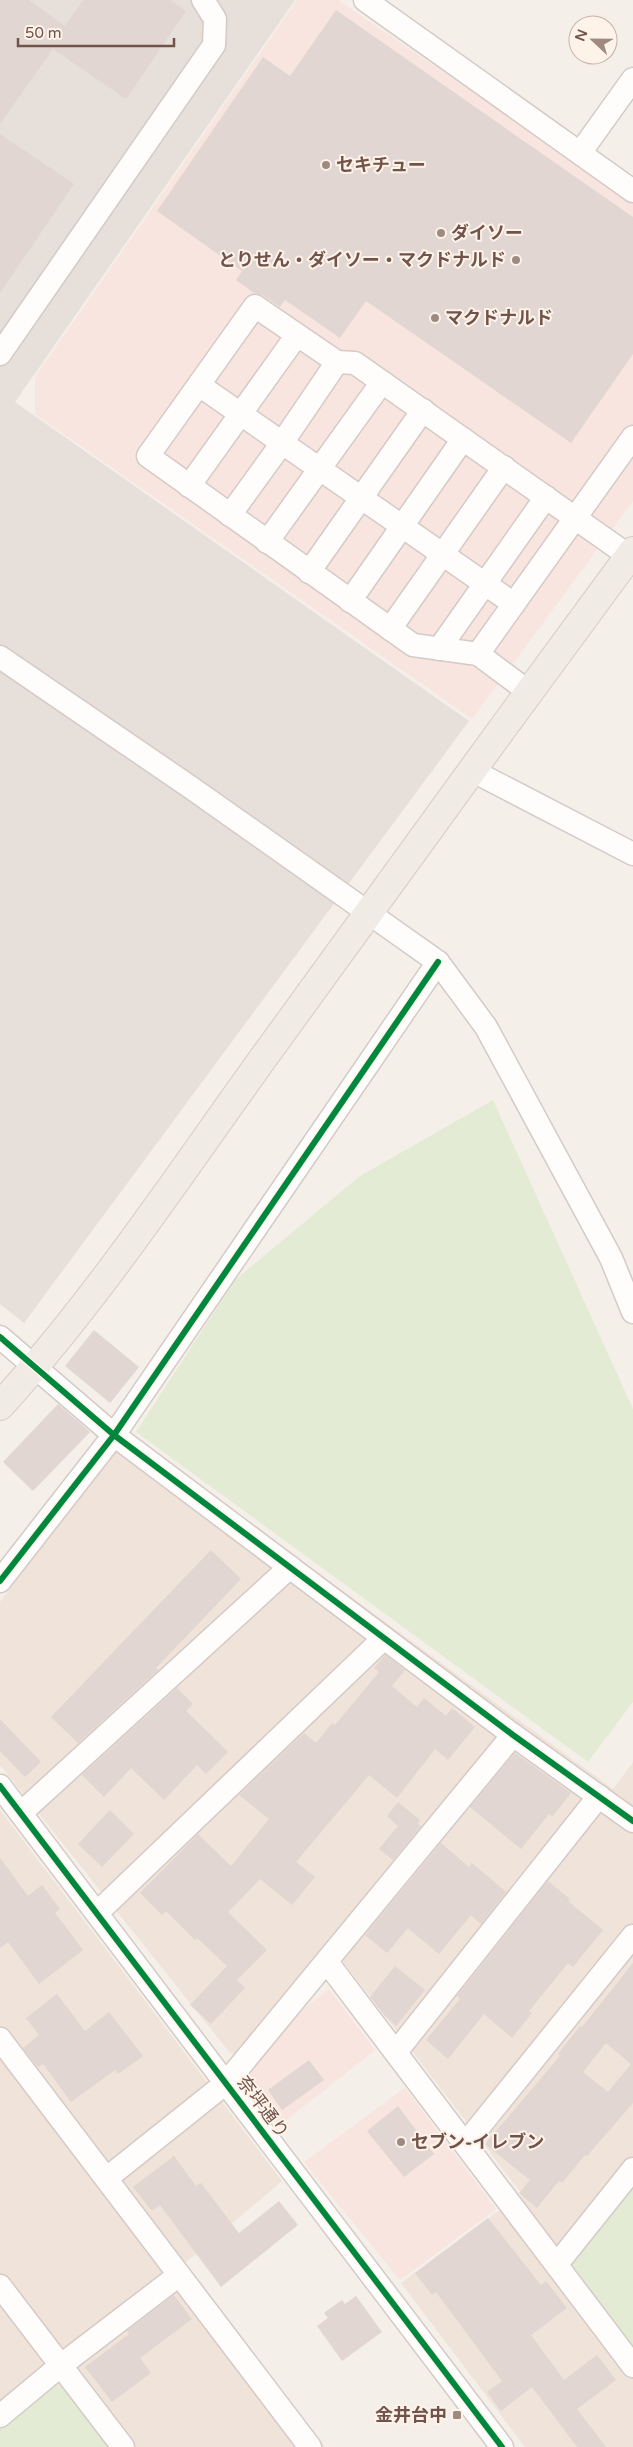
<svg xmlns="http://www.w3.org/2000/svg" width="633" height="2447" font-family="'Varela Round','Noto Sans JP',sans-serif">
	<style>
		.residential { fill: #f0e3d9 }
		.commercial { fill: #f8e5df }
		.industrial { fill: #e7dfda }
		.green { fill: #e4ebd4 }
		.building { fill: #e1d6d1; fill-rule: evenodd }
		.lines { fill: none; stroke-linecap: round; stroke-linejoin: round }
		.minor-casing { stroke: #d4cac6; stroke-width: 25 }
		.major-casing { stroke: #d4cac5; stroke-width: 30 }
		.minor { stroke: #fefdfc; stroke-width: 22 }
		.major { stroke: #f1ebe5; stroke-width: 28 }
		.cycleway-casing { stroke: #fef3e9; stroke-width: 9 }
		.cycleway { stroke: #00873e; stroke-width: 6 }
		.poi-dot { fill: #9f8a82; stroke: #fef3e9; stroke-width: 2 }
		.labels { text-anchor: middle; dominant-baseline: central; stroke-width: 4; stroke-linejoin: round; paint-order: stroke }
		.poi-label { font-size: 18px; font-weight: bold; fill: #71534b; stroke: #fef3e9; text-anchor: start }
		.street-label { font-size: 18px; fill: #71534b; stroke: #fef3e9 }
	</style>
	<rect width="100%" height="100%" fill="#f5efe9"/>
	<g class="residential">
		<polygon points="128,1433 613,1789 633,1762 633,2447 525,2447 401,2283 522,2194 328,1942 241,2054 230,2053 0,1765 0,1602"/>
		<polygon points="0,1810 282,2181 185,2263 325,2447 0,2447"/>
	</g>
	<g class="commercial">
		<polygon points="297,0 338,0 633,202 633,501 472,719 35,414 35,377"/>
		<polygon points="329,1989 375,2050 279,2126 243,2081 292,2018"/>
		<polygon points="405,2088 496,2209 400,2280 304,2162"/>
	</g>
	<polygon class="industrial" points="0,0 295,0 15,402 469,721 24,1323 0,1304"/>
	<g class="green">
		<polygon points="493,1100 633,1409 633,1702 588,1762 136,1432 235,1280 360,1176"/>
		<polygon points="633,2186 633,2354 565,2265"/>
		<polygon points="50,2385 67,2388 110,2447 0,2447 0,2425"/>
	</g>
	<g class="building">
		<polygon points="0,0 29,0 65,26 83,0 170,0 186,11 126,99 53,49 0,124"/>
		<polygon points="336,10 633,217 633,354 571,443 366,301 340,338 285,300 280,307 262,295 254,293 236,280 242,271 157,211 263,57 290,76"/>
		<polygon points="0,134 74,184 0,293"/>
		<polygon points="94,1330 139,1367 110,1403 65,1366"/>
		<polygon points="58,1404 90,1432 33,1491 3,1462"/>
		<polygon points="211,1550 241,1579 156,1668 158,1670 78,1743 51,1717"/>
		<polygon points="385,1655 405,1670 392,1686 417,1707 424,1698 446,1716 452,1708 475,1727 448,1760 435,1749 397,1798 369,1775 296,1862 315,1877 292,1905 260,1879 228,1912 267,1950 237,1980 245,1988 211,2024 190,2005 227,1966 197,1938 195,1940 166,1911 162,1915 140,1893 198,1834 231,1866 269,1819 239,1795 304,1733 316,1743 332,1723 335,1725 379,1672 374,1668"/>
		<polygon points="177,1688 193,1704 186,1711 228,1752 206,1774 197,1765 164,1800 131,1768 104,1797 82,1775"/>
		<polygon points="0,1719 41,1762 25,1777 0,1751"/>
		<polygon points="515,1753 571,1793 552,1817 549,1814 521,1849 470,1807"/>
		<polygon points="398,1802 420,1820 418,1824 421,1826 393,1860 379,1849 398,1826 387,1816"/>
		<polygon points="110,1810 134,1834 102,1867 78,1844"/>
		<polygon points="441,1843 469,1867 472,1863 506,1892 481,1924 471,1915 439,1954 408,1928 387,1953 365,1935"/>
		<polygon points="0,1858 28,1896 42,1885 60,1909 55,1913 83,1950 39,1984 8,1942 0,1948"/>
		<polygon points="548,1881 570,1899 568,1901 603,1930 573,1967 568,1963 529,2011 532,2013 512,2038 484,2014 448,2059 426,2040 460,1999 457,1996"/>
		<path d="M633,1963V2103L587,2156L585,2155L562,2183L559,2181L537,2208L519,2193L530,2180L485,2144L560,2056L558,2054L580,2026L582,2027ZM606,2043L631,2064L608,2092L583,2072Z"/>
		<polygon points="395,1966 425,1990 396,2026 385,2016 370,1997"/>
		<polygon points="57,1994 85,2031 109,2012 143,2056 118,2074 115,2070 71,2102 43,2064 38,2067 23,2048 39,2035 26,2018"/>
		<polygon points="309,2060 324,2080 282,2110 268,2090"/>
		<polygon points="398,2106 434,2154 404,2177 367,2131"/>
		<polygon points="174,2156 196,2186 201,2183 239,2233 279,2201 298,2225 221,2287 160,2205 152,2211 133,2187"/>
		<polygon points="488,2218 541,2285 546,2281 567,2308 531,2335 564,2380 597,2355 616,2380 577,2409 606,2447 577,2447 532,2387 501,2411 487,2392 502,2381 436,2292 432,2295 415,2273"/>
		<polygon points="174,2295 192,2319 140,2358 151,2373 112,2402 85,2367 129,2334 127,2331"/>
		<polygon points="356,2296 382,2332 342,2361 317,2326 328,2318 324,2313 342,2300 345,2304"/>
	</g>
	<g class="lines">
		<g class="minor-casing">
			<g id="minor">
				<polyline points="365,0 633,191"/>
				<polyline points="580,153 633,79"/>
				<polyline points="0,354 214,45 215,19 203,0"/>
				<polyline points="199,385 514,604"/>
				<polyline points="189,486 297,335"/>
				<polyline points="230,515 282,443 337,362"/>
				<polyline points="267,542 382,382"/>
				<polyline points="309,572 423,410"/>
				<polyline points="350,601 463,439"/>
				<polyline points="390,629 504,467"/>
				<polyline points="439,649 546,497"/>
				<polyline points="478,654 633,437"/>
				<polyline points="0,657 193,789 438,962 486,1027 611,1258 633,1312"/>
				<polyline points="529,692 478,654 413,645 148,456 255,306 337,362 355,363 629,556"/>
				<polyline points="471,770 633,854"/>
				<polyline points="0,1337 114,1435 513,1735 633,1821"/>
				<polyline points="0,1581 114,1435 438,962"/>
				<polyline points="0,1786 502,2447"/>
				<polyline points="21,1813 290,1567"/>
				<polyline points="97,1913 384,1638"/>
				<polyline points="327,1962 633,2366"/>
				<polyline points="0,2039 310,2447"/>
				<polyline points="396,2052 599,1796"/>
				<polyline points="466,2143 633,1936"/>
				<polyline points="107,2178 226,2083 513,1735"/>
				<polyline points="557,2264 633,2169"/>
				<polyline points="0,2286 123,2447"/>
				<polyline points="0,2416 60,2366 179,2275"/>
			</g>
		</g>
		<g class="major-casing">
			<path id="major" d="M0,1406C98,1298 179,1175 264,1057C386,887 509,719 633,551"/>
		</g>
		<use href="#minor" class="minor"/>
		<use href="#major" class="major"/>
		<g class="cycleway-casing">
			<g id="cycleway">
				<polyline points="0,1337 114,1435 513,1735 633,1821"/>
				<polyline points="0,1581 114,1435 438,962"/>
				<polyline points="0,1786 502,2447"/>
			</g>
		</g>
		<use href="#cycleway" class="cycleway"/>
	</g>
	<g class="poi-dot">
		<circle cx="326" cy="165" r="5"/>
		<circle cx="441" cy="233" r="5"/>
		<circle cx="516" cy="260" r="5"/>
		<circle cx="435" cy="318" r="5"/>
		<circle cx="401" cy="2142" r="5"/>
		<rect x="452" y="2410" width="10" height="10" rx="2.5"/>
	</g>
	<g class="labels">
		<g class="poi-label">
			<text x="336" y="165">セキチュー</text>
			<text x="451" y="233">ダイソー</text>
			<text x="506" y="260" text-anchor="end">とりせん・ダイソー・マクドナルド</text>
			<text x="445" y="318">マクドナルド</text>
			<text x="411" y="2142">セブン-イレブン</text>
			<text x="447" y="2415" text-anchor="end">金井台中</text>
		</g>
		<g class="street-label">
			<text transform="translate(263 2107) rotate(53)">奈坪通り</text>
		</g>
	</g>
	<g transform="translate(593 40) rotate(292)"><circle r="24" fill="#fef3e9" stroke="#c6b3aa"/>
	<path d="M0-4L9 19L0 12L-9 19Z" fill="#9f8a82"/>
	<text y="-8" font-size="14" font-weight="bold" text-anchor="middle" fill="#71534b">N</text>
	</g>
	<path d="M18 38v8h156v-8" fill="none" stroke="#71534b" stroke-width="2.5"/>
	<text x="25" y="38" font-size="15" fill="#71534b" stroke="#fef3e9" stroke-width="4" paint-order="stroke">50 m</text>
</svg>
